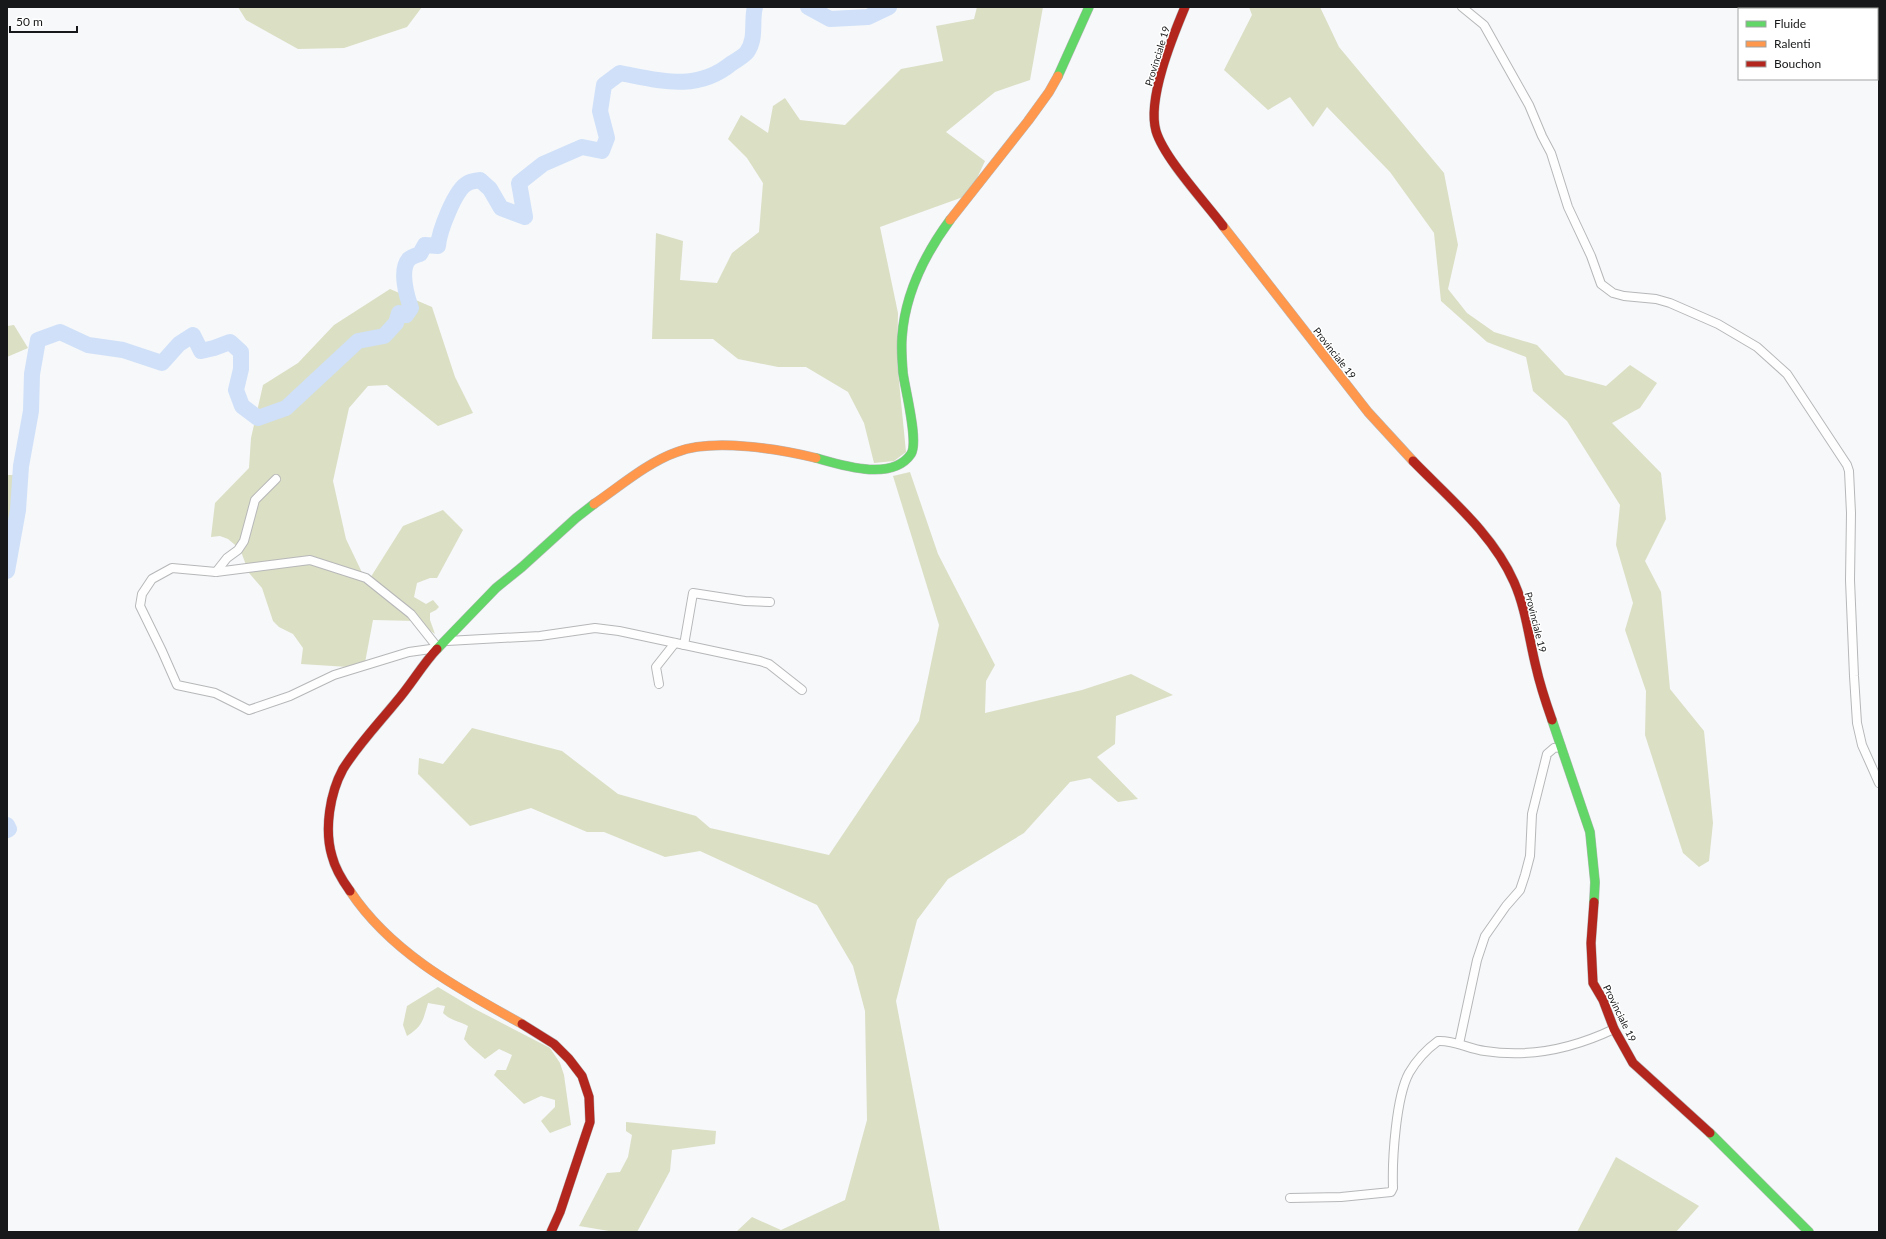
<svg xmlns="http://www.w3.org/2000/svg" width="1886" height="1239" font-family="Lato,sans-serif">
	<style>
		.forest { fill: #dbdfc4 }
		.lines { fill: none; stroke-linecap: round; stroke-linejoin: round }
		.river { stroke: #cfe0f8; stroke-width: 16 }
		.street-casing { stroke: #b6b7b8; stroke-width: 10 }
		.fast-casing { stroke: #b6b7b8; stroke-width: 10 }
		.slow-casing { stroke: #b6b7b8; stroke-width: 10 }
		.jam-casing { stroke: #b6b7b8; stroke-width: 10 }
		.street { stroke: #fefefe; stroke-width: 8 }
		.fast { stroke: #63d668; stroke-width: 9 }
		.slow { stroke: #ff974d; stroke-width: 9 }
		.jam { stroke: #b3261e; stroke-width: 9 }
		.labels { text-anchor: middle; dominant-baseline: central; stroke-width: 3; stroke-linejoin: round; paint-order: stroke }
		.street-label { font-size: 10px; fill: #171819; stroke: #fff }
	</style>
	<rect width="100%" height="100%" fill="#f6f8fa"/>
	<g class="forest">
		<polygon points="238,7 422,7 407,27 344,48 298,49 246,20"/>
		<polygon points="977,7 1043,7 1030,80 995,92 946,132 985,161 972,189 963,197 880,227 898,313 897,361 906,452 894,461 874,463 864,423 848,392 806,367 778,367 738,359 713,339 652,339 656,233 683,241 680,280 717,283 732,253 759,232 763,183 747,158 728,139 741,115 768,133 773,106 785,98 800,120 845,125 901,69 943,61 936,26 974,19"/>
		<polygon points="1249,7 1320,7 1339,47 1444,173 1458,245 1448,289 1467,313 1494,332 1537,345 1565,375 1606,386 1630,365 1657,383 1640,408 1612,423 1661,473 1666,519 1645,561 1661,592 1670,689 1704,731 1713,823 1709,861 1699,867 1683,853 1645,735 1646,691 1625,630 1633,603 1616,545 1620,505 1567,421 1533,391 1526,357 1487,342 1441,301 1434,233 1390,172 1327,107 1313,127 1290,97 1268,110 1224,70 1252,15"/>
		<polygon points="390,289 432,307 455,377 473,413 438,426 387,385 368,386 349,408 333,481 346,539 367,583 403,526 443,510 463,530 437,578 430,578 417,583 414,597 426,604 433,600 439,607 436,610 430,613 430,620 435,634 416,621 373,620 364,668 301,664 303,648 293,634 279,627 273,621 262,588 249,573 240,549 228,539 220,536 211,537 215,503 249,468 251,438 263,385 298,363 334,325"/>
		<polygon points="14,325 28,348 7,357 7,326"/>
		<polygon points="910,472 938,554 995,665 986,681 985,713 1082,690 1131,674 1173,695 1116,716 1115,744 1097,757 1138,799 1118,802 1090,778 1070,782 1024,833 948,879 917,920 896,1001 940,1232 736,1232 752,1217 781,1230 845,1200 867,1120 865,1011 853,966 817,905 700,851 665,857 604,832 587,832 531,808 470,826 418,774 419,758 443,764 472,728 562,751 618,794 696,816 710,828 829,855 919,721 939,625 893,476"/>
		<polygon points="7,475 15,475 13,541 7,559"/>
		<path d="M438,987L473,1008L550,1048L560,1063L564,1075L571,1125L550,1133L541,1121L555,1107V1100L541,1096L524,1104L494,1075L497,1070H506L512,1055L499,1049L485,1059L469,1045L464,1039L468,1026C459,1021 451,1021 443,1013L445,1006L428,1003C423,1020 423,1026 407,1036L403,1025L407,1006Z"/>
		<polygon points="626,1122 716,1131 715,1144 672,1150 670,1171 637,1232 615,1232 579,1226 607,1173 620,1172 628,1157 632,1135 626,1131"/>
		<polygon points="1616,1157 1699,1206 1676,1232 1577,1232"/>
	</g>
	<g class="lines">
		<g class="river">
			<polyline points="808,7 830,19 868,17 889,7"/>
			<path d="M7,571L18,510L21,466L31,411L32,374L38,340L60,332L88,345L123,350L162,363L179,344L193,335L201,351L214,348L230,342L241,352V369L236,390L242,406L258,418L286,408L358,341L384,336L396,323L399,313L406,315L411,308C407,297 399,270 409,259C411,257 417,255 420,254L425,245L438,246C439,232 455,189 468,183C471,181 476,181 480,180L490,189L501,208L525,217L519,183L543,164L582,147L602,151L607,138L600,111L604,85L620,73C661,81 697,92 732,63C737,60 744,56 747,52C757,38 751,21 755,7"/>
			<polyline points="7,825 9,829 7,830"/>
		</g>
		<g class="street-casing">
			<g id="street">
				<polyline points="1462,7 1484,25 1529,105 1542,136 1551,153 1568,207 1591,256 1601,284 1613,293 1624,296 1656,299 1670,303 1718,324 1757,347 1787,374 1847,465 1849,471 1851,513 1850,580 1854,676 1857,723 1862,745 1879,783"/>
				<polygon points="310,560 366,578 411,614 438,648 409,652 334,675 290,696 249,710 215,693 177,685 162,651 140,606 142,594 152,579 172,568 216,572"/>
				<polyline points="216,572 227,558 238,550 244,541 255,500 276,479"/>
				<polyline points="447,641 540,636 595,628 619,631 760,661 769,664 802,690"/>
				<polyline points="684,645 693,593 745,601 770,602"/>
				<polyline points="659,684 656,667 675,643"/>
				<polyline points="1459,1044 1477,960 1485,936 1506,906 1520,890 1525,875 1530,856 1532,814 1547,754 1554,748 1561,747"/>
				<path d="M1290,1198L1341,1197L1391,1192L1393,1188C1392,1159 1396,1097 1409,1073C1416,1061 1427,1049 1438,1041C1454,1040 1469,1049 1485,1051C1529,1058 1574,1048 1614,1029"/>
			</g>
		</g>
		<g class="fast-casing">
			<g id="fast">
				<polyline points="1058,76 1089,7"/>
				<path d="M816,458C841,465 892,482 911,454C919,442 905,389 903,373C902,361 901,349 902,337C905,294 925,254 950,220"/>
				<polyline points="437,649 496,588 522,567 576,518 594,504"/>
				<polyline points="1552,720 1590,832 1595,882 1594,902"/>
				<polyline points="1710,1133 1809,1232"/>
			</g>
		</g>
		<g class="slow-casing">
			<g id="slow">
				<polyline points="950,220 1028,121 1049,92 1058,76"/>
				<polyline points="1223,226 1368,412 1413,461"/>
				<path d="M594,504C619,487 648,462 677,452C713,438 779,449 816,458"/>
				<path d="M350,891C391,953 459,989 522,1024"/>
			</g>
		</g>
		<g class="jam-casing">
			<g id="jam">
				<path d="M1185,7C1172,38 1147,99 1156,131C1164,158 1205,202 1223,226"/>
				<path d="M1413,461C1449,498 1493,534 1514,582C1526,609 1529,639 1536,667C1540,685 1546,703 1552,720"/>
				<path d="M350,891C342,880 335,868 332,856C324,829 330,793 343,769C358,745 378,724 396,702C411,685 422,665 437,649"/>
				<polyline points="1594,902 1591,943 1593,983 1603,1000 1614,1029 1633,1063 1710,1133"/>
				<polyline points="522,1024 554,1044 569,1059 582,1076 589,1097 590,1122 560,1212 551,1232"/>
			</g>
		</g>
		<use href="#street" class="street"/>
		<use href="#fast" class="fast"/>
		<use href="#slow" class="slow"/>
		<use href="#jam" class="jam"/>
	</g>
	<g class="labels">
		<g class="street-label">
			<text transform="translate(1157 56) rotate(-73)">Provinciale 19</text>
			<text transform="translate(1335 353) rotate(52)">Provinciale 19</text>
			<text transform="translate(1536 622) rotate(76)">Provinciale 19</text>
			<text transform="translate(1620 1013) rotate(64)">Provinciale 19</text>
		</g>
	</g>
	<rect width="1886" height="1239" fill="none" stroke="#171819" stroke-width="16"/>
	<rect x="1738" y="8" width="140" height="72" fill="#ffffff" stroke="#a2a3a3"/>
	<rect x="1746" y="21" width="20" height="6" fill="#63d668" stroke="#a2a3a3"/>
	<text x="1774" y="28" font-size="12" fill="#171819">Fluide</text>
	<rect x="1746" y="41" width="20" height="6" fill="#ff974d" stroke="#a2a3a3"/>
	<text x="1774" y="48" font-size="12" fill="#171819">Ralenti</text>
	<rect x="1746" y="61" width="20" height="6" fill="#b3261e" stroke="#a2a3a3"/>
	<text x="1774" y="68" font-size="12" fill="#171819">Bouchon</text>
	<path d="M10 26v6h67v-6" fill="none" stroke="#171819" stroke-width="2"/>
	<text x="16" y="26" font-size="12" fill="#171819" stroke="#ffffff" stroke-width="3" paint-order="stroke">50 m</text>
</svg>
